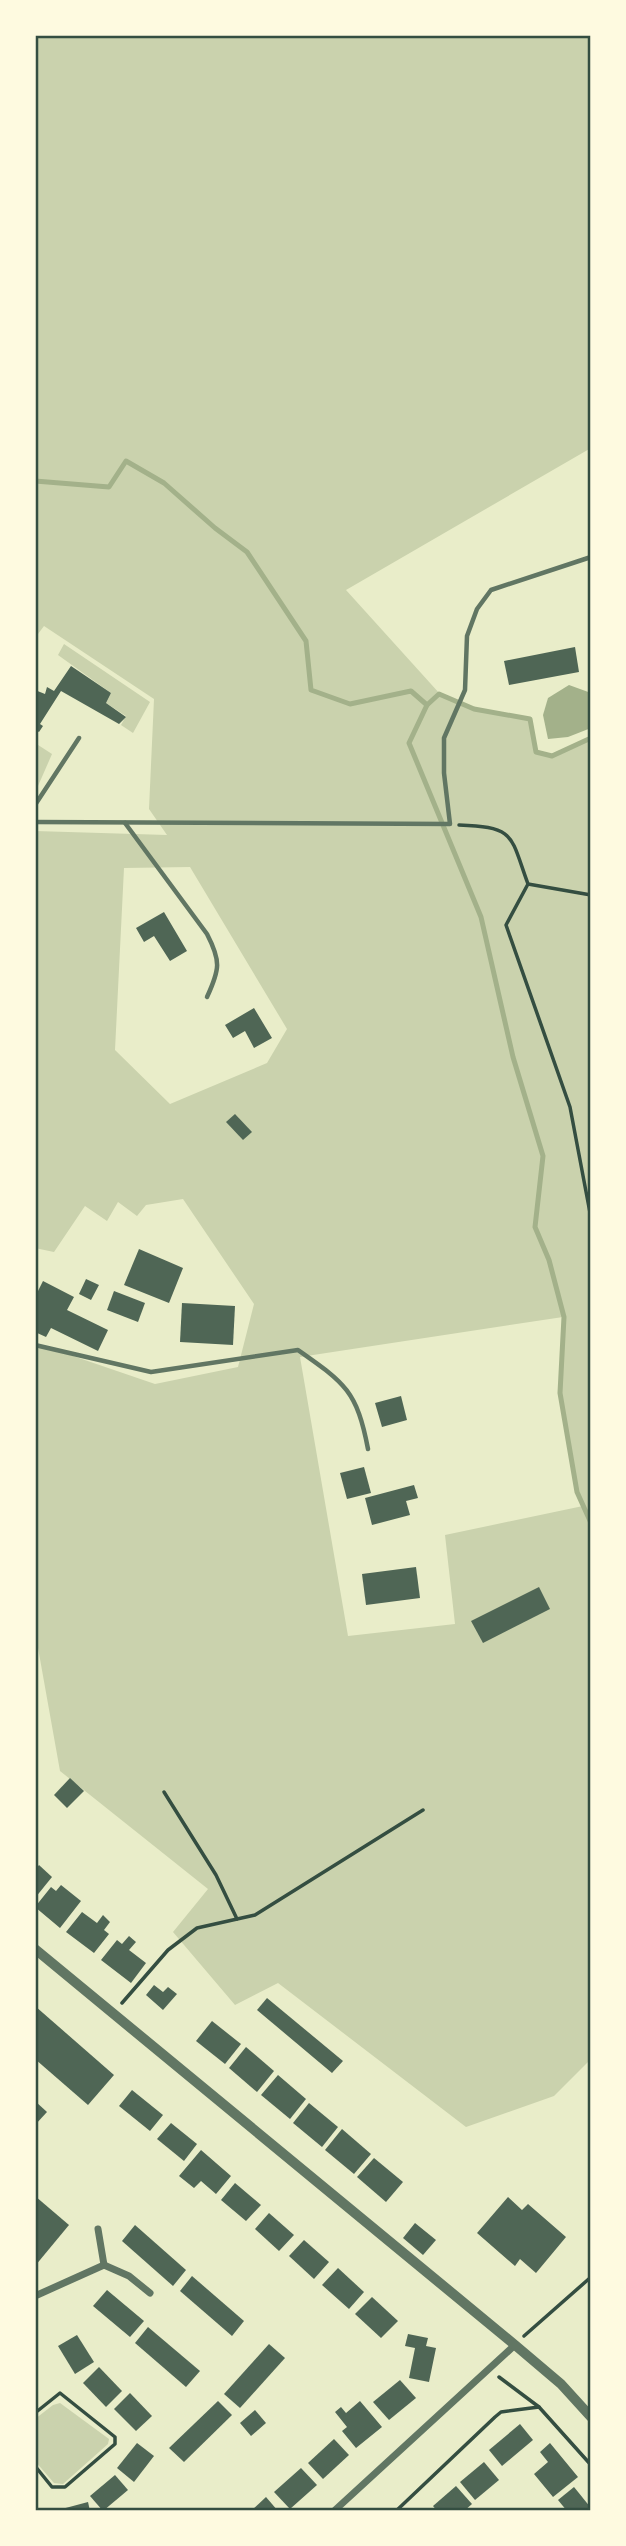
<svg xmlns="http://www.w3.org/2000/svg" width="626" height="2546" font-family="'Source Serif 4',serif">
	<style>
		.green { fill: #cad2ad; fill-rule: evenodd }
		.water { fill: #a3b18a }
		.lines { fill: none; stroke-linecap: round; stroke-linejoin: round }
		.stream { stroke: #a3b18a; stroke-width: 5 }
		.building { fill: #4f6655 }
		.path { stroke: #344e41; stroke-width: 3.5 }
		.service { stroke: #617663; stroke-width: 4.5 }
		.minor { stroke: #617663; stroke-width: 7 }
		.tertiary { stroke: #617663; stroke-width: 10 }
		.neatline { fill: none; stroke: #344e41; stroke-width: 2.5 }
	</style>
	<rect width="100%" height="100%" fill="#e9edc9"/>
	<g class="green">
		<path d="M35,35H591V448L346,590L440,694L474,709L530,719L536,752L552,756L591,738V2059L554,2096L466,2127L278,1983L235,2005L173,1932L208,1889L60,1771L35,1631V1343L155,1384L238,1367L254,1304L183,1199L146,1205L137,1216L118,1202L107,1221L85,1206L54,1252L35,1248V831L167,835L149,809L154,699L44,626L35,638ZM190,867L287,1029L267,1063L170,1104L115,1050L124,868ZM563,1317L560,1393L577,1492L583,1506L445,1535L455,1624L348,1636L300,1357Z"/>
		<polygon points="64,644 150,702 133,733 121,725 126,716 106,703 111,693 58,655"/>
		<polygon points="35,743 52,754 38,786 35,787"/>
		<polygon points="60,2403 109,2439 108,2444 63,2484 54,2483 35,2461 35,2419 53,2405"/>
	</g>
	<polygon class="water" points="569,685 591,693 591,728 568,737 548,739 543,715 548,698"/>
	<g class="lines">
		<g class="stream">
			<polyline points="35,481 109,487 126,461 164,483 215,528 247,552 306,641 311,690 350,704 411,691 427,705"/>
			<polyline points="591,738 552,756 536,752 530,719 474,709 439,694 427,705 409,743 481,917 513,1057 543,1156 535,1227 549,1260 564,1317 560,1393 577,1492 591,1523"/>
		</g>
	</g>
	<g class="building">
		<polygon points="575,647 579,672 509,685 504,661"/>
		<polygon points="71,666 111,693 106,703 126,717 119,724 61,691 40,724 43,726 39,732 35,730 35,690 45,694 47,687 54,691"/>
		<polygon points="164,912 187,951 170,961 154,936 144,942 136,928"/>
		<polygon points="254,1008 272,1038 254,1048 245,1031 233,1038 225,1025"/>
		<polygon points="235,1114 252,1132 243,1140 226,1122"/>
		<polygon points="139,1249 183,1268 169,1303 124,1285"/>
		<polygon points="86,1279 99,1285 91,1300 79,1294"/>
		<polygon points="43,1281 74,1297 67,1310 108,1330 98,1351 51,1328 46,1337 35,1332 35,1297"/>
		<polygon points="114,1291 145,1303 138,1322 107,1310"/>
		<polygon points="182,1303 235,1306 233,1345 180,1342"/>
		<polygon points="401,1396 407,1420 382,1427 375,1403"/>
		<polygon points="364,1467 371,1493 347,1499 340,1473"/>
		<polygon points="414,1485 418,1498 406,1501 410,1515 372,1525 365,1498"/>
		<polygon points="416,1567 420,1598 366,1605 362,1574"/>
		<polygon points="539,1587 550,1609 483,1643 471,1621"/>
		<polygon points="70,1778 84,1791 67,1808 54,1795"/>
		<polygon points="39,1865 52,1877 35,1898 35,1870"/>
		<polygon points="61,1885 81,1901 60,1928 35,1907 51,1887 56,1891"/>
		<polygon points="82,1912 97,1923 103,1915 110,1922 104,1930 109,1934 94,1953 66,1932"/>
		<polygon points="129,1936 136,1942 129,1950 146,1963 131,1983 101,1960 117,1940 122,1944"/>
		<polygon points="154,1985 163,1992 168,1987 177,1994 163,2010 146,1995"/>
		<polygon points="267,1998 343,2061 332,2073 257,2010"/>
		<polygon points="35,2006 114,2075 88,2105 35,2059"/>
		<polygon points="212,2021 241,2044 225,2064 196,2041"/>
		<polygon points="246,2047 274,2071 257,2092 229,2068"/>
		<polygon points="278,2075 306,2099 290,2119 261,2095"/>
		<polygon points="132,2090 163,2115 150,2131 119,2106"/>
		<polygon points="35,2101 47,2112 35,2125"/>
		<polygon points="309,2103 338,2127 322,2147 293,2123"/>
		<polygon points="171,2123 197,2144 184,2161 157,2139"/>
		<polygon points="342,2129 371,2154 354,2174 325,2150"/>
		<polygon points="201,2150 231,2176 216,2194 201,2181 194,2188 179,2176"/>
		<polygon points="374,2158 403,2182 386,2202 357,2177"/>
		<polygon points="235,2183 261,2205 246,2221 221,2200"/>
		<polygon points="35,2196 69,2225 35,2266"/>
		<polygon points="508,2197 522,2210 528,2204 566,2237 536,2273 520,2259 515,2266 477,2233"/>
		<polygon points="269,2213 294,2235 279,2251 255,2229"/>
		<polygon points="415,2223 436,2240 423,2255 403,2238"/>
		<polygon points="135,2225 186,2270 173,2286 122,2241"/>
		<polygon points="304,2240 329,2262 314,2279 289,2256"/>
		<polygon points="338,2268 364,2292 349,2309 322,2285"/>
		<polygon points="192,2276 244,2321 232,2336 180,2291"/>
		<polygon points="107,2290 144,2321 130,2337 93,2306"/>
		<polygon points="372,2297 398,2321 381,2338 355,2314"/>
		<polygon points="148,2327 200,2371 186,2387 135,2343"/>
		<polygon points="408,2334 428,2338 426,2346 436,2348 429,2382 409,2378 415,2348 405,2346"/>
		<polygon points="77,2335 94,2362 75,2374 58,2346"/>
		<polygon points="269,2344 285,2358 240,2408 224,2394"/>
		<polygon points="99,2367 122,2391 106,2407 83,2383"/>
		<polygon points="400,2380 416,2398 389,2420 373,2402"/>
		<polygon points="130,2393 152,2416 136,2431 114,2409"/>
		<polygon points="218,2401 232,2415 184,2462 169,2448"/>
		<polygon points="360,2401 382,2427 356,2448 342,2431 347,2427 335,2412 341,2407 346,2413"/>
		<polygon points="255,2410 266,2423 251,2436 240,2423"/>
		<polygon points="520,2424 533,2440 502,2466 489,2450"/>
		<polygon points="334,2439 349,2455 323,2479 308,2463"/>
		<polygon points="137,2443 154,2456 134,2482 117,2468"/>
		<polygon points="550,2443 578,2477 553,2497 534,2474 548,2462 540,2452"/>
		<polygon points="484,2462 499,2480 475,2500 460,2482"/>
		<polygon points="301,2468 317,2485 290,2509 274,2492"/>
		<polygon points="115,2475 128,2490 103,2511 90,2496"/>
		<polygon points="456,2486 472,2504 464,2511 437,2511 433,2506"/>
		<polygon points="574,2487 591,2508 591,2511 567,2511 558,2500"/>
		<polygon points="266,2497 278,2511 251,2511"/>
		<polygon points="88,2502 90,2511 58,2511 58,2510"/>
	</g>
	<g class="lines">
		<g class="path">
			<path d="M459,825C516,827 510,835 528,884L591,895"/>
			<polyline points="528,884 506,925 570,1107 591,1218"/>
			<polyline points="164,1792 216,1875 237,1919"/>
			<polyline points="122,2003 168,1950 197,1928 255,1915 423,1810"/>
			<polyline points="524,2336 591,2277"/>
			<polyline points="539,2407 591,2465"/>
			<polyline points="35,2413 60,2393 115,2437 115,2444 65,2487 52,2487 35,2466"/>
			<polyline points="396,2511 495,2417 501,2412 539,2407 499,2377"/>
		</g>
		<g class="service">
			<polyline points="35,805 79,738"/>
			<polyline points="35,822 450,824 444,773 444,738 465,690 467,636 477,609 491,590 591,557"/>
			<path d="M125,823L207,934C221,961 220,969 207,997"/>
			<path d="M35,1345L151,1372L298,1350C345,1383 357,1391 368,1449"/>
		</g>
		<g class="minor">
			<polyline points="98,2229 104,2265"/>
			<polyline points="35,2296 104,2265 129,2276 150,2293"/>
			<polyline points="334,2511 515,2345"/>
		</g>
		<polyline class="tertiary" points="35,1949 515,2345 561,2384 591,2417"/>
	</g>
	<rect width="626" height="2546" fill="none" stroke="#fefae0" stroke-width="74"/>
	<rect x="37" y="37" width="552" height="2472" class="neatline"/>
</svg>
